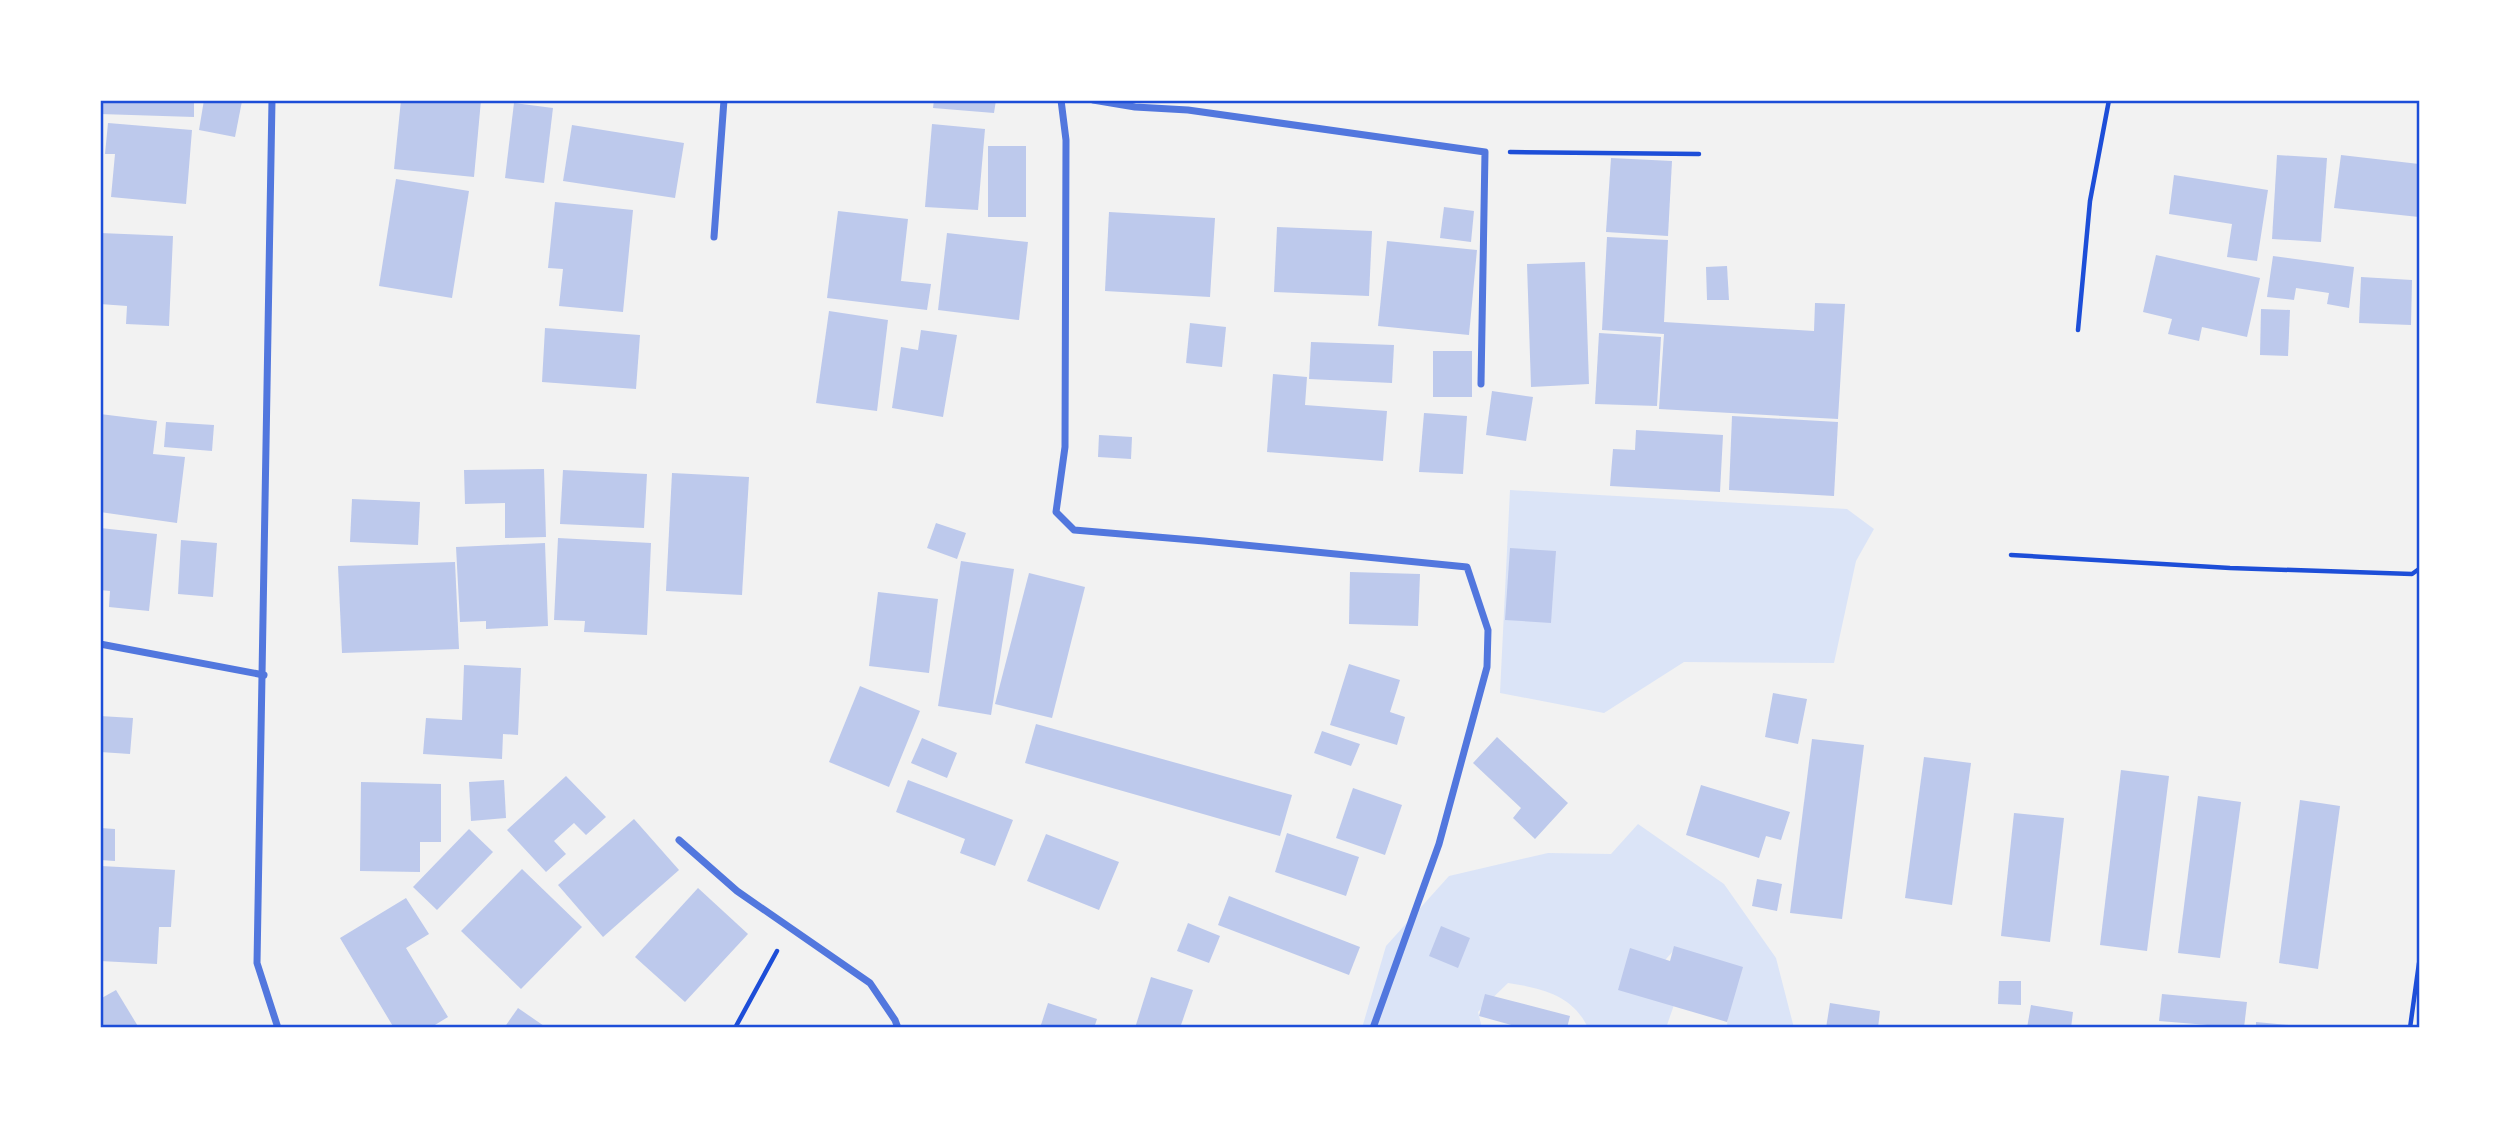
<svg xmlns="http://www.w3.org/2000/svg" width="2519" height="1128" font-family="Overpass,sans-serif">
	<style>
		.green { fill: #dbe4f7 }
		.building { fill: #bdc9ec }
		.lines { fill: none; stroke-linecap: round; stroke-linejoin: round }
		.path { stroke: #1d4ed8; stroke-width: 4.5 }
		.minor { stroke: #5277de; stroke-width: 7 }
		.neatline { fill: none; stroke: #1d4ed8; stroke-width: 2.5 }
	</style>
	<rect width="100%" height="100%" fill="#f2f2f2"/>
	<g class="green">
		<polygon points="1510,490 1847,509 1874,529 1856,561 1834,663 1684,662 1604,713 1500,693"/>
		<path d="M1638,824L1724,884L1776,958L1794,1028H1727L1728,1010L1674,950L1659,967L1675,1002L1666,1028H1588C1573,995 1541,988 1508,983L1478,1012L1482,1028H1362L1386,946L1449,876L1548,853L1611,854Z"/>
	</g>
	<g class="building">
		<polygon points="100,100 194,100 194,117 100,114"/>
		<polygon points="204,100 242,101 235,137 199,130"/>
		<polygon points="401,100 481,100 474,177 394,169"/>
		<polygon points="934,100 996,100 994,113 933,108"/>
		<polygon points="514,103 553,108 544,183 505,178"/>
		<polygon points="108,123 192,130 186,204 111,197 115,154 105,154"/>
		<polygon points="932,124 985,129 978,210 925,207"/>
		<polygon points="572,125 684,143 675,198 563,181"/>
		<rect x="988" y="146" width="38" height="71"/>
		<polygon points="2277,155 2327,158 2321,242 2272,239"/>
		<polygon points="2341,155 2419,164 2419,217 2334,208"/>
		<polygon points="1611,158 1672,161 1668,236 1606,232"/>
		<polygon points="2174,175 2268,190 2257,261 2227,257 2232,224 2169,214"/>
		<polygon points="396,179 469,191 452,298 379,286"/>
		<polygon points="555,202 633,210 623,312 559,306 563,269 548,268"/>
		<polygon points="1444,207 1474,211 1471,242 1440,238"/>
		<polygon points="838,211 908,219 901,281 931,284 927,310 827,298"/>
		<polygon points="1109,212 1215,218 1210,297 1105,291"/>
		<polygon points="1277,227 1372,231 1369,296 1274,292"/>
		<polygon points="100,233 173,236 169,326 126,324 127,306 100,304"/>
		<polygon points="947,233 1028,242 1019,320 938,310"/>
		<polygon points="1607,237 1668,240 1664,322 1814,331 1815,303 1845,304 1838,419 1659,409 1664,334 1602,330"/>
		<polygon points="1387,241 1477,250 1469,335 1378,326"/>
		<polygon points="2156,255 2260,278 2247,337 2202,327 2199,341 2168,334 2172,319 2143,312"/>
		<polygon points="2273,256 2354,267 2349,308 2327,304 2329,293 2296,288 2294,300 2267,297"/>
		<polygon points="1585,262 1589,384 1531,387 1527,264"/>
		<polygon points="1727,266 1729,300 1707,300 1706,267"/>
		<polygon points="2361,277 2412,280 2411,325 2359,323"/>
		<polygon points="2261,309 2290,310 2288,356 2260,355"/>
		<polygon points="829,311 888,320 877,411 816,403"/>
		<polygon points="1190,323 1226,327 1222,367 1186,363"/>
		<polygon points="545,328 640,335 636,389 542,382"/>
		<polygon points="921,330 957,335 943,417 892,408 901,347 918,350"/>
		<polygon points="1599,333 1661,337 1657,406 1595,404"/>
		<polygon points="1311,342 1394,345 1392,383 1309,379"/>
		<rect x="1433" y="351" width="39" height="46"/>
		<polygon points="1273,374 1307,377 1305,405 1387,411 1383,461 1267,452"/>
		<polygon points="1492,391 1533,397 1526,441 1486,435"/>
		<polygon points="1424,413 1467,416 1463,474 1419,472"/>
		<polygon points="100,414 157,421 153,454 185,457 177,523 100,512"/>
		<polygon points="1732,416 1838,422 1834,496 1729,490"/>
		<polygon points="166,422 214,425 212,451 164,447"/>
		<polygon points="1636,430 1723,435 1720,492 1610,486 1613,449 1635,450"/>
		<polygon points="1099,435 1132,437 1131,459 1098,457"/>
		<polygon points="544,469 546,537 505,538 505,503 465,504 464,470"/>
		<polygon points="563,470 647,474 644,528 560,524"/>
		<polygon points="672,473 749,477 742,595 666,591"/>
		<polygon points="352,499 420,502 418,545 350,542"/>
		<polygon points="936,523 966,533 957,559 927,548"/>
		<polygon points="100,528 157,534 149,611 109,607 110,591 100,590"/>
		<polygon points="558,538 651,543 647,635 584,632 585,621 554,620"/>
		<polygon points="181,540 217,543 213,597 178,594"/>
		<polygon points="545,543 548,626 486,629 486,621 460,622 456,547"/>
		<polygon points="1510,548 1556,551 1551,623 1505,620"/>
		<polygon points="961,561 1014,569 991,715 938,706"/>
		<polygon points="455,562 459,649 342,653 338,566"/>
		<polygon points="1350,572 1420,574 1418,626 1349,624"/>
		<polygon points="1029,573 1085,587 1052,718 995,704"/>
		<polygon points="878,592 938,599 929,673 869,666"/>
		<polygon points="1349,664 1400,680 1390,712 1405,717 1397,745 1330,725"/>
		<polygon points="464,665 521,668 518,735 503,734 502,759 423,754 426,718 462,720"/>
		<polygon points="860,686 920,711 889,787 829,762"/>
		<polygon points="1773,693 1807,699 1798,744 1765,737"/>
		<polygon points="100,716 133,718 130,754 100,752"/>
		<polygon points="1036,724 1292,795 1280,836 1025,763"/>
		<polygon points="1322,731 1360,744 1351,766 1314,753"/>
		<polygon points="1497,737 1568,803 1535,839 1513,818 1521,808 1473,763"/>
		<polygon points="922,738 957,753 947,778 911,763"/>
		<polygon points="1812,739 1864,745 1842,919 1790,913"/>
		<polygon points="1924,757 1971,763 1952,905 1905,898"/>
		<polygon points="2121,770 2169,776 2147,951 2100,945"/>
		<polygon points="566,776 606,817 586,835 574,823 554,841 566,854 546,872 507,830"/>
		<polygon points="504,780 506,818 471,821 469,782"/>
		<polygon points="908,780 1013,820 995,866 960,853 965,839 896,812"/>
		<polygon points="361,782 441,784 441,842 420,842 420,872 360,871"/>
		<polygon points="1701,785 1790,812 1781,840 1766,836 1759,858 1686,835"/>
		<polygon points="1353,788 1402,805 1385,855 1336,838"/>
		<polygon points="2198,796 2241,802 2220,958 2178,953"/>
		<polygon points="2300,800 2340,806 2318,969 2279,963"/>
		<polygon points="2014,813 2064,818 2050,942 2001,936"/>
		<polygon points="634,819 679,870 603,937 558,885"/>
		<polygon points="100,828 115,829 115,861 100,860"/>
		<polygon points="469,829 493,852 437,910 413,887"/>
		<polygon points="1287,833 1359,857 1346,896 1275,872"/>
		<polygon points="1046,834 1119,862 1099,910 1027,881"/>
		<polygon points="101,866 175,870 171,927 159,927 157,964 100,961"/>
		<polygon points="522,869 582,927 521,989 461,931"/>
		<polygon points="1757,879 1782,884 1777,911 1752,906"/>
		<polygon points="698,888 748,934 685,1002 635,957"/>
		<polygon points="1229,896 1360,947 1349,975 1218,925"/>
		<polygon points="406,898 429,934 406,948 448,1017 430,1028 394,1028 340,938"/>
		<polygon points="1188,923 1220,936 1209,963 1177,951"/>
		<polygon points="1441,926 1470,938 1458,968 1429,956"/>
		<polygon points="1674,946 1743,967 1727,1022 1618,990 1630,948 1670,961"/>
		<polygon points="1151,977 1193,990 1180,1028 1135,1028"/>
		<polygon points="1999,981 2021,981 2021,1005 1998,1004"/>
		<polygon points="116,990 139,1028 100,1028 100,999"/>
		<polygon points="1485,994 1570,1016 1567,1028 1522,1028 1479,1016"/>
		<polygon points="2162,994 2247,1002 2244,1028 2159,1021"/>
		<polygon points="1048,1003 1097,1019 1094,1028 1040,1028"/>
		<polygon points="1830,1003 1880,1011 1878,1028 1826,1028"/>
		<polygon points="2031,1005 2073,1012 2071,1028 2027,1028"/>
		<polygon points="518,1008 547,1028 504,1028"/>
		<polygon points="2256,1022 2300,1026 2300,1028 2256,1028"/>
	</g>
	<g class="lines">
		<g class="path">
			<polyline points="1510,152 1699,154"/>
			<polyline points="2078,330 2090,201 2109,100"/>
			<polyline points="2011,555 2230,568 2412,574 2419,569"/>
			<polyline points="735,1028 777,951"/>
			<polyline points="2410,1028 2419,963"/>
		</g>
		<g class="minor">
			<polyline points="272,100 257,963 278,1028"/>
			<polyline points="1061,100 1066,140 1065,447 1056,512 1074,530 1204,541 1467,567 1488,630 1487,667 1439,844 1373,1028"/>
			<polyline points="1093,100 1135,107 1188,110 1485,152 1481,384"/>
			<polyline points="714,237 724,100"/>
			<polyline points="100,644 264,675"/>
			<polyline points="679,840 737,891 870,983 895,1020 898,1028"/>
		</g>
	</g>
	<rect width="2519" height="1128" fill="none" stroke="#ffffff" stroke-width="203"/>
	<rect x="102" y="102" width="2316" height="924" class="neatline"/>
</svg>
